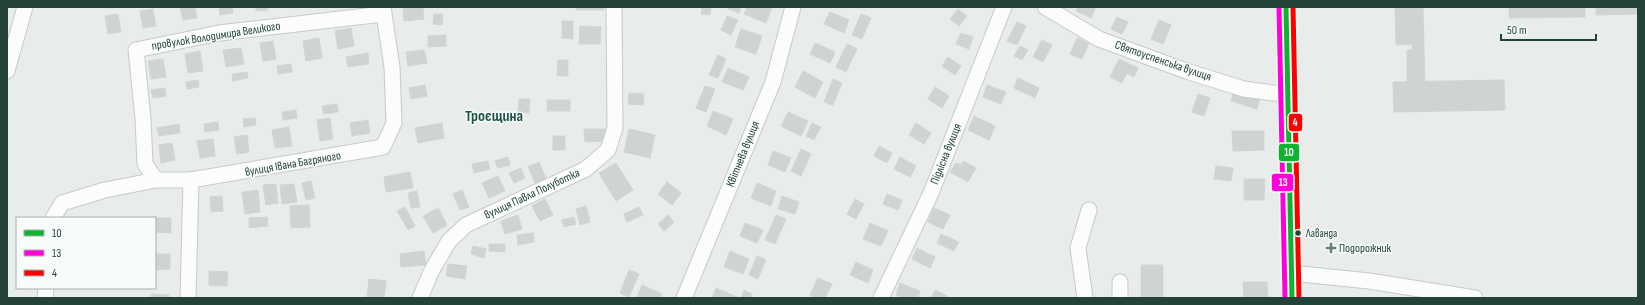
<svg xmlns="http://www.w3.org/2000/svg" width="1645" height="305" font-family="'Sofia Sans Condensed',sans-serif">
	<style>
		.building { fill: #cfd4d2; stroke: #d1d6d4 }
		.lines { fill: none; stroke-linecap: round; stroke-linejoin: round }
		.minor-casing { stroke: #c5cac8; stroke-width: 17 }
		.major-casing { stroke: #c3ccc9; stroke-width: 21 }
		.minor { stroke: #fcfcfc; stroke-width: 15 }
		.major { stroke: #cfd7d5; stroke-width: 19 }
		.bus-1-casing { stroke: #f7fbf9; stroke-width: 8 }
		.bus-2-casing { stroke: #f7fbf9; stroke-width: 8 }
		.bus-3-casing { stroke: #f7fbf9; stroke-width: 8 }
		.bus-1 { stroke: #0eb330; stroke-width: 5 }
		.bus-2 { stroke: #f0d; stroke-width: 5 }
		.bus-3 { stroke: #f00; stroke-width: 5 }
		.bus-dot { fill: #24423a; stroke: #f7fbf9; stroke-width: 1.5 }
		.poi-dot { fill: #697e78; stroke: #f7fbf9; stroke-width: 1.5 }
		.labels { text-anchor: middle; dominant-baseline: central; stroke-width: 3; stroke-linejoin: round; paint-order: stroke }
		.bus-label { font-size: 11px; fill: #24423a; stroke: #f7fbf9; text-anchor: start }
		.street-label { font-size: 12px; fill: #24423a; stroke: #f7fbf9 }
		.poi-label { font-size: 12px; fill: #24423a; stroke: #f7fbf9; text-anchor: start }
		.district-label { font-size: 16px; font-weight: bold; fill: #1f5548; stroke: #f7fbf9 }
		.line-badge { stroke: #f7fbf9; stroke-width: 1.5 }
		.badge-label { font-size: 11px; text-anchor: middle; font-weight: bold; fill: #fff }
	</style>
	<rect width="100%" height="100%" fill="#e8edeb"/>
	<g class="building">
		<polygon points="180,7 195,7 197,18 183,20"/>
		<polygon points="219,7 232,7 233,13 220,15"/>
		<polygon points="256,7 268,7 268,10 256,11"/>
		<polygon points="423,7 424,19 404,21 403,8"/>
		<rect x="576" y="7" width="28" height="3"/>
		<polygon points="702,7 711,7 710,15 701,14"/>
		<polygon points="729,7 741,7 739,13 728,9"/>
		<polygon points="747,7 772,7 766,23 744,14"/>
		<polygon points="1078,7 1096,7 1091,18 1076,11"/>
		<polygon points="1395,7 1423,7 1424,49 1412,50 1412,44 1396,45"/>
		<polygon points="1509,7 1585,7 1585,17 1509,18"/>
		<polygon points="1596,7 1638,7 1638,14 1596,15"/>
		<polygon points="153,9 156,26 143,28 140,11"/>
		<polygon points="958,9 967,16 959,26 950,19"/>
		<polygon points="830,12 849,20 844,33 824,24"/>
		<polygon points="118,14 121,32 108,34 105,16"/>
		<polygon points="434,14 443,14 442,25 433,24"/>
		<polygon points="861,14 871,18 862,39 852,35"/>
		<polygon points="727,16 738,20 731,35 721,30"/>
		<polygon points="1117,17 1128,22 1122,34 1111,29"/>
		<polygon points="1159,20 1171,25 1163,44 1151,39"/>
		<polygon points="562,21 573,21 573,39 562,38"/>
		<polygon points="1017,22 1026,26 1017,45 1007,41"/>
		<polygon points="580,26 601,27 600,44 579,44"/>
		<polygon points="351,28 354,46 338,49 335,31"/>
		<polygon points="741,29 762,36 756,54 735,47"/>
		<polygon points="961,33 973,37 969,49 956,44"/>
		<polygon points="446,35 446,46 428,47 428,36"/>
		<polygon points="319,38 322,58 306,61 303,41"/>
		<polygon points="1077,38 1089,43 1082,59 1070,54"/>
		<polygon points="1042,40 1052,45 1043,62 1033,57"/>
		<polygon points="273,41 276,59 263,61 260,43"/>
		<polygon points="815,43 835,52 830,63 810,54"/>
		<polygon points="847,44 857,49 846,72 836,67"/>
		<polygon points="1020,46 1028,50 1022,60 1014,56"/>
		<polygon points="241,48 244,64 226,67 223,50"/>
		<polygon points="1424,49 1425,81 1407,82 1407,50"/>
		<polygon points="424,50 427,63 408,66 406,52"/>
		<polygon points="200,51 203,71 188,73 185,54"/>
		<polygon points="368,53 369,64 348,67 346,57"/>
		<polygon points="718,55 726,59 718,78 709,75"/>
		<polygon points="948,57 961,66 955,75 942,66"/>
		<polygon points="163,59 166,77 151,79 148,61"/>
		<polygon points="1119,59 1138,68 1134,77 1127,73 1122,83 1110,77"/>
		<polygon points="558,60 568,60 568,76 557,76"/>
		<polygon points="291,64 292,72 278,74 277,66"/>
		<polygon points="728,68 749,77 743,90 722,82"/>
		<polygon points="803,71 823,82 815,98 795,87"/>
		<polygon points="247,72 248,78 233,81 232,74"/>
		<polygon points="1018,78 1039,88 1035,98 1014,88"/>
		<polygon points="833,79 842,83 833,105 824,102"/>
		<polygon points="198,80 199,87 187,89 186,82"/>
		<polygon points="1504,80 1505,110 1394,112 1393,82"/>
		<polygon points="425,85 427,96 411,99 409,88"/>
		<polygon points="987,85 1006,92 1001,104 983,97"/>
		<polygon points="705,86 715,89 706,112 696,108"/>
		<polygon points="935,87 949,96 942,108 928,99"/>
		<polygon points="165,88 166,96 153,98 151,90"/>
		<polygon points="1234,90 1260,98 1257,109 1231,101"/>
		<polygon points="629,93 644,94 643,105 628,104"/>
		<polygon points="1198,94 1210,98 1204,116 1192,112"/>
		<polygon points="519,99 530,99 529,113 518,112"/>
		<rect x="547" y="100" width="23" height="11"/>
		<polygon points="337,104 338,112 324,114 322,106"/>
		<polygon points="296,110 297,118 283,120 282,112"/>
		<polygon points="713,111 733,119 726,135 707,126"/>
		<polygon points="788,112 808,121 801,136 781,126"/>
		<polygon points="974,116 995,126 989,140 968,130"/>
		<polygon points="255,118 256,125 244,127 243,119"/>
		<polygon points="330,118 333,139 320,141 317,120"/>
		<polygon points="368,120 370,133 352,136 350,123"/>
		<polygon points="218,122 219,130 205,132 204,124"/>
		<polygon points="442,123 444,138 418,143 415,128"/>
		<polygon points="812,123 821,127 814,140 806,136"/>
		<polygon points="916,123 931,133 924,144 909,135"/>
		<polygon points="179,124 180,133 159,136 157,128"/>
		<polygon points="289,127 292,146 275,148 272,130"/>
		<polygon points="584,129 606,129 606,141 585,142"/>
		<polygon points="629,129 655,135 650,158 624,152"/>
		<polygon points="1232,131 1264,131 1264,150 1233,151"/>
		<polygon points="247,135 249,152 237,154 234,137"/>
		<rect x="553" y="136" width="12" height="14"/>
		<polygon points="213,139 215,156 200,158 197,141"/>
		<polygon points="172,143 175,160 161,163 159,145"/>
		<polygon points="879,146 892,153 887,163 874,156"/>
		<polygon points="801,149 811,154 801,176 791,171"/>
		<polygon points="773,151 791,158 785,172 768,165"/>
		<polygon points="508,157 510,165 498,168 495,161"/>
		<polygon points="900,157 916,166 910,177 894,169"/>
		<polygon points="488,161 490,169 474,173 472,164"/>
		<polygon points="963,161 976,168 968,182 950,172 956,163 961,165"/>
		<polygon points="539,162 547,181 536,185 528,167"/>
		<polygon points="616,163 633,190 616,201 599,173"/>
		<polygon points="1216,166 1233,168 1231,181 1214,179"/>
		<polygon points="521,168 525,178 514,183 509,173"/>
		<polygon points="410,172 413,188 386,192 384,177"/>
		<polygon points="498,176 505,191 489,198 482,183"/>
		<polygon points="1244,179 1265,179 1264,200 1244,200"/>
		<polygon points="311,181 315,198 306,200 302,183"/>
		<polygon points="667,182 681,193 672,205 658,194"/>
		<polygon points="757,183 776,191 771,206 751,198"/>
		<polygon points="276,184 278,203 266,205 263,185"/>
		<polygon points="294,184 297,202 282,204 280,185"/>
		<polygon points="258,190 260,212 245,214 242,192"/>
		<polygon points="462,190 469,207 460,210 453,194"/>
		<polygon points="417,191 420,207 411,208 408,193"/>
		<polygon points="887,194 902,200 898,210 883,204"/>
		<polygon points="222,196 223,211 211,212 210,197"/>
		<polygon points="782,196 799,202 795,214 778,209"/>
		<polygon points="545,199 553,215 540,221 532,206"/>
		<polygon points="855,199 864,204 856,219 847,214"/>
		<polygon points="309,205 310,227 291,228 290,206"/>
		<polygon points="586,206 590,222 580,225 576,209"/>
		<polygon points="405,207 415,226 408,230 397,211"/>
		<polygon points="639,207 643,215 627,222 624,214"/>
		<polygon points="438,208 447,225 433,233 423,216"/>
		<polygon points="934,208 950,215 943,229 928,222"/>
		<polygon points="518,215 522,229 505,234 501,221"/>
		<polygon points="668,215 674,222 664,231 658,224"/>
		<polygon points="776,215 786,219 775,244 765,240"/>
		<polygon points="267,217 268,226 249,228 249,218"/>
		<polygon points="574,217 576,224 564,227 562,220"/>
		<polygon points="154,218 171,218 171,233 155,232"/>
		<polygon points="745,223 763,230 757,243 740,236"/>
		<polygon points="870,223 888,231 881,246 863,239"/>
		<polygon points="533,233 534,242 518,245 517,235"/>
		<polygon points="941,234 959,242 954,251 937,243"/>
		<polygon points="489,244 505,244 505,252 489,251"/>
		<polygon points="473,246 486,249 484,258 471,254"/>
		<polygon points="917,248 935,257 930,268 912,259"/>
		<polygon points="424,251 426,265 401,267 400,254"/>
		<polygon points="730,251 749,259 743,274 724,267"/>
		<polygon points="155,254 170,254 170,269 155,270"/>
		<polygon points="757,256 766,260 758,279 749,275"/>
		<polygon points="856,262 873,270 868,283 850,275"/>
		<polygon points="448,264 467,266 465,279 446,276"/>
		<rect x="1141" y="265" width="22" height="33"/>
		<polygon points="629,270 639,274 629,297 620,293"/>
		<polygon points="209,271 228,272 227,286 209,285"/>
		<polygon points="818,278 832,284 825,298 816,298 810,295"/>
		<polygon points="369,279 386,281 384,298 367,298"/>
		<polygon points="1243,282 1267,282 1268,298 1244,298"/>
		<polygon points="900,283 920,291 918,298 903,298 896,295"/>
		<polygon points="642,285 662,294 660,298 637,298"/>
		<polygon points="716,288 737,297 737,298 712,298"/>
		<polygon points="744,290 752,294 751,298 741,298"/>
		<polygon points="935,290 947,296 946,298 931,298"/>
		<polygon points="151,294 169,295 169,298 151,298"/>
	</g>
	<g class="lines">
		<g class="minor-casing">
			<g id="minor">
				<polyline points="1045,7 1099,39 1189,72 1244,89 1288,95"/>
				<polyline points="7,71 25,7"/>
				<polyline points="156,180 145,164 143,118 136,50 219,33 383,14"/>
				<polyline points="53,218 62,203 105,190 156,180 191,180 383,147 394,123 392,67 383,7"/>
				<polyline points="1291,273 1369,281 1475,298"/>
				<polyline points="1120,282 1120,298"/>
				<polyline points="45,298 46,288"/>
				<polyline points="188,298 191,180"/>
				<polyline points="420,298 432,270 449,241 466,225 586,169 608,150 615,128 614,7"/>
				<polyline points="684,298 773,82 793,7"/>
				<polyline points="881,298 931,193 1004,7"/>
				<polyline points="1085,298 1078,248 1089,210"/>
			</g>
		</g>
		<g class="major-casing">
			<polyline id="major" points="1286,7 1292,298"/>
		</g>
		<use href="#minor" class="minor"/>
		<use href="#major" class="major"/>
		<g class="bus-1-casing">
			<polyline id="bus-1" points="1286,7 1292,298"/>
		</g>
		<g class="bus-2-casing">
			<polyline id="bus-2" points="1279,7 1285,298"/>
		</g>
		<g class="bus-3-casing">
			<polyline id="bus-3" points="1293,7 1299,298"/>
		</g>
		<use href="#bus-1" class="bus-1"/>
		<use href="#bus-2" class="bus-2"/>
		<use href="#bus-3" class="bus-3"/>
	</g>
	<circle class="bus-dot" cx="1298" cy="233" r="3.5"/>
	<path class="poi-dot" d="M1329 242h4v4h4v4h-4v4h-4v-4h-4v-4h4z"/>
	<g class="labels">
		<g class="bus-label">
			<text x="1306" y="233">Лаванда</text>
		</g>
		<g class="street-label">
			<text transform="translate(216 36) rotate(-9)">провулок Володимира Великого</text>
			<text transform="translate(1163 61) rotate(19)">Святоуспенська вулиця</text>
			<text transform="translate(743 154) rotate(-68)">Квітнева вулиця</text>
			<text transform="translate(946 154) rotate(-68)">Підлісна вулиця</text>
			<text transform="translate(293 164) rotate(-10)">вулиця Івана Багряного</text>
			<text transform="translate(532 194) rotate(-25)">вулиця Павла Полуботка</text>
		</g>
		<g class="poi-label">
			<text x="1339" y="248">Подорожник</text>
		</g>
		<g class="district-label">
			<text x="494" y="116">Троєщина</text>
		</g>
	</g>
	<g class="line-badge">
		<rect x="1288" y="113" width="15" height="19" rx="4" fill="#f00"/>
		<rect x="1278" y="143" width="22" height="19" rx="4" fill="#0eb330"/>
		<rect x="1271" y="173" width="23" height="19" rx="4" fill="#f0d"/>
	</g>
	<g class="badge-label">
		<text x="1295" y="126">4</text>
		<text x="1289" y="156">10</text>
		<text x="1283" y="186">13</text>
	</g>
	<rect width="1645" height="305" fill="none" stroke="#24423a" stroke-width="16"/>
	<rect x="16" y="217" width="140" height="72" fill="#f7fbf9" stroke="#a3b1ad"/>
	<rect x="24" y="230" width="20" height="6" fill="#0eb330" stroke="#a3b1ad"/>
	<text x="52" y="237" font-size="12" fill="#24423a">10</text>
	<rect x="24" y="250" width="20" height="6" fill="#ff00dd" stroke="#a3b1ad"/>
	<text x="52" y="257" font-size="12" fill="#24423a">13</text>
	<rect x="24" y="270" width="20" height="6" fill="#ff0000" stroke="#a3b1ad"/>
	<text x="52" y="277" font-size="12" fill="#24423a">4</text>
	<path d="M1501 34v6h95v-6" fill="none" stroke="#24423a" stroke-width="2"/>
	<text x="1507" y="34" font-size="12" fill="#24423a" stroke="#f7fbf9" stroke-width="3" paint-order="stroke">50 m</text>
</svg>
